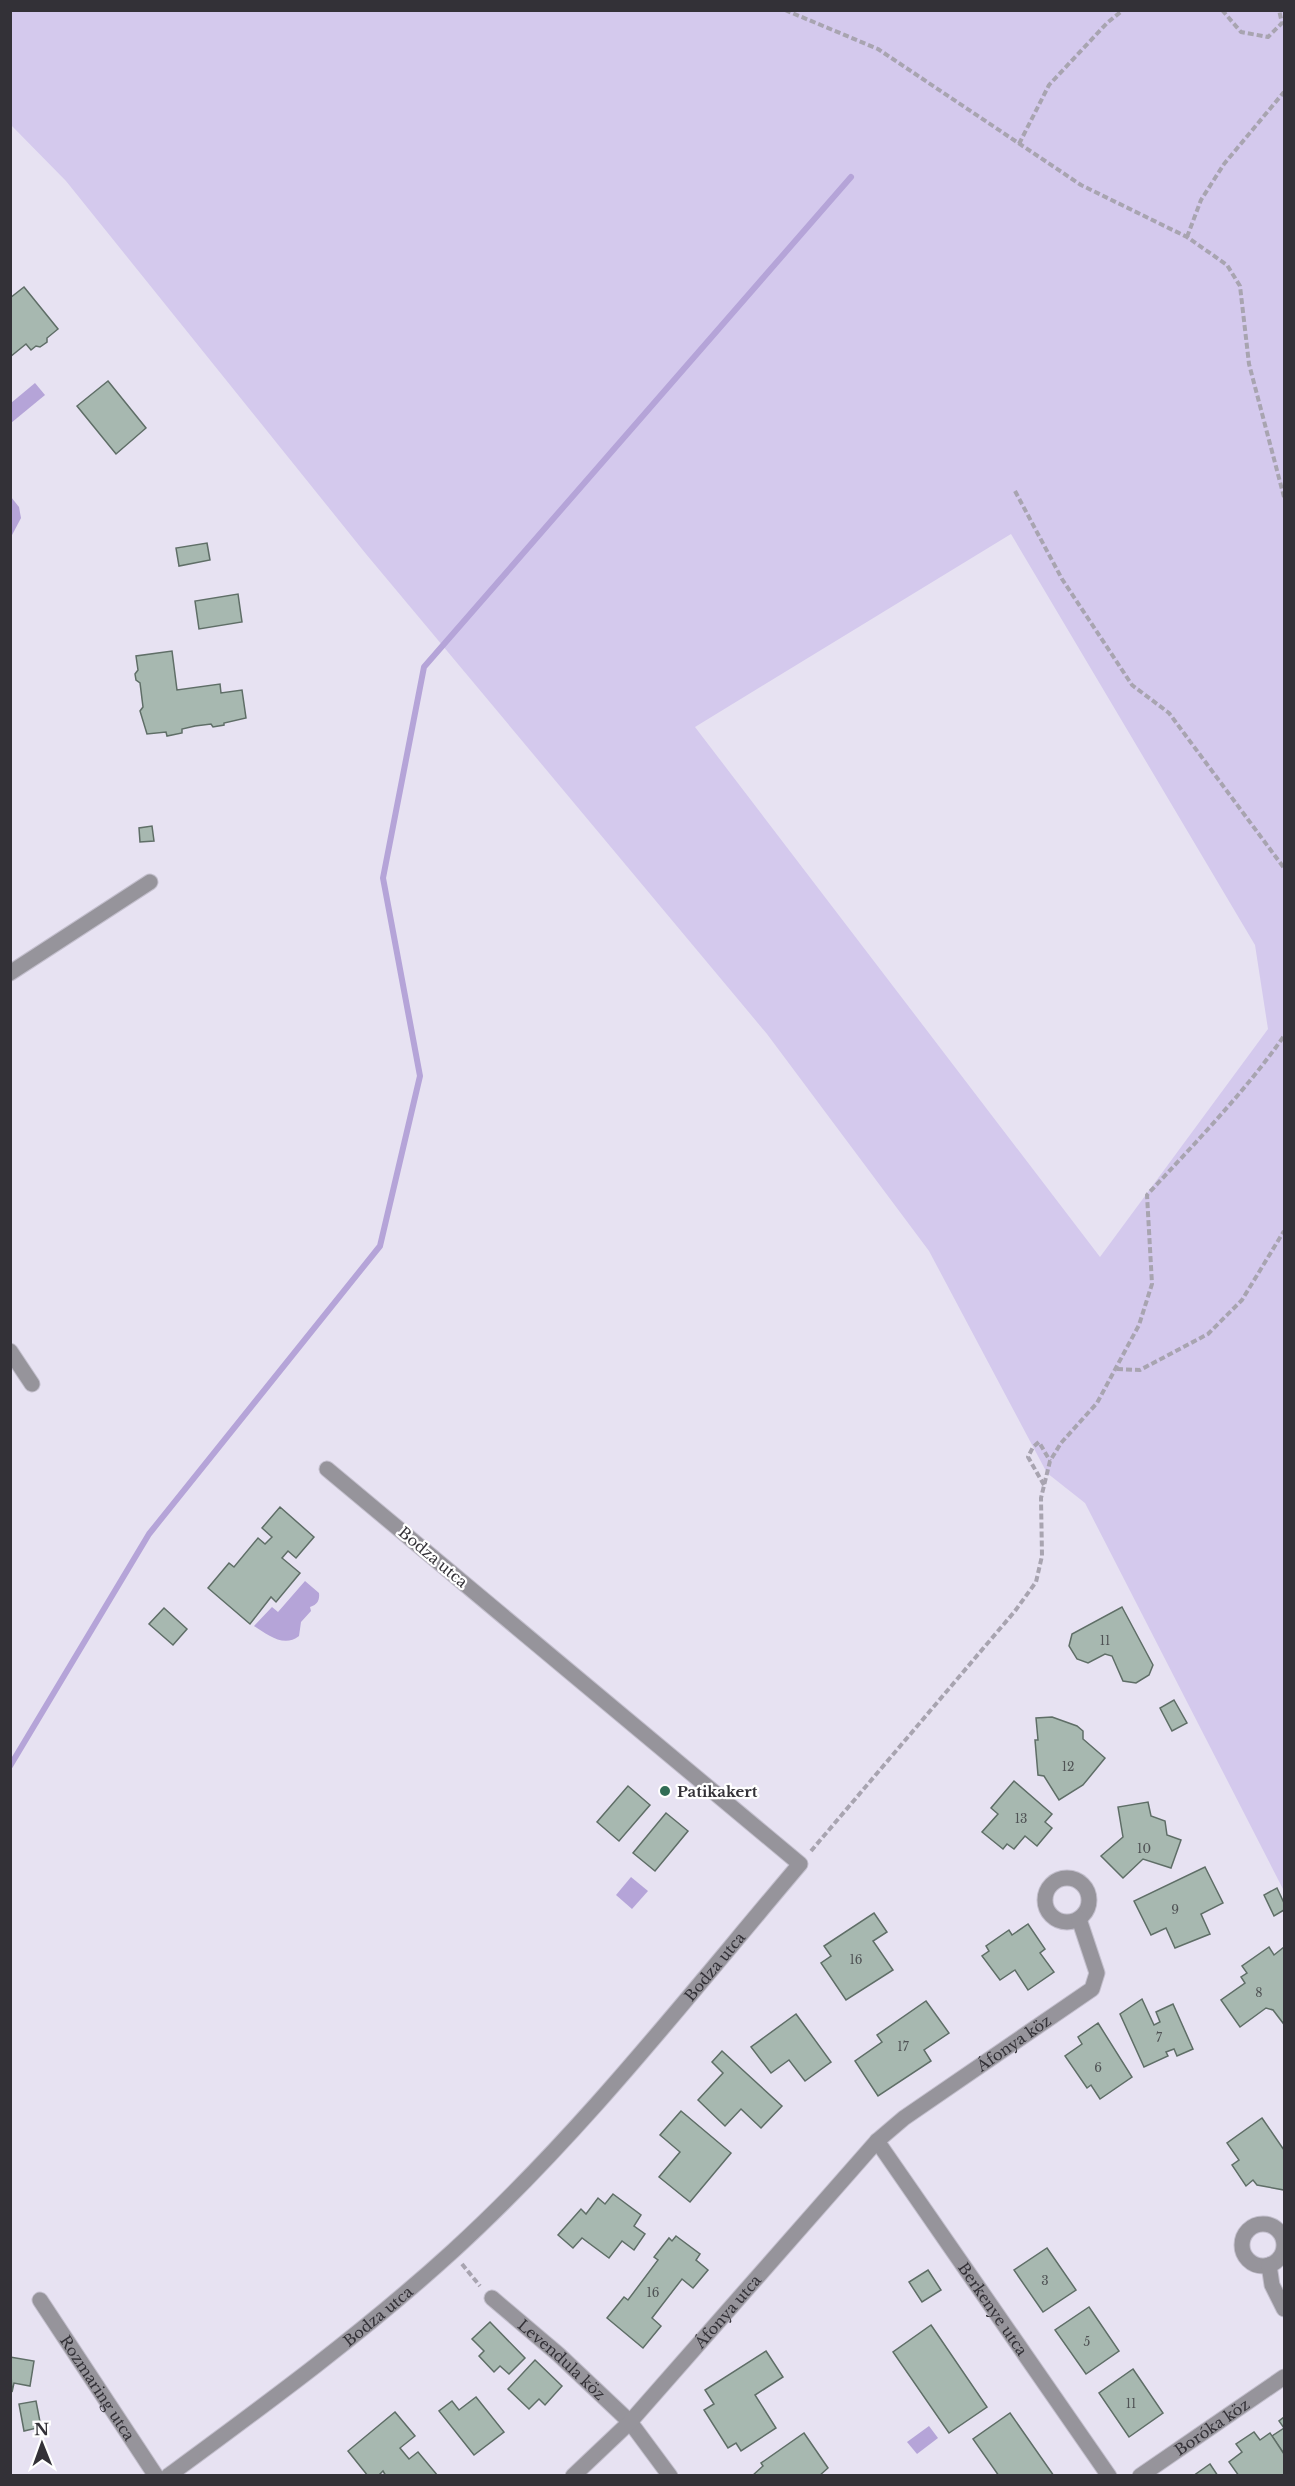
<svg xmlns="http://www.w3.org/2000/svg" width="1295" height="2486" font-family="'Libre Baskerville',serif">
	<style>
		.green { fill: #d4c9ed; fill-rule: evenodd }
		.water { fill: #b5a4d8 }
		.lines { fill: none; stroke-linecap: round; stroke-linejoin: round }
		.stream { stroke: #b5a4d8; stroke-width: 6 }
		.building { fill: #a7b8b0; stroke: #5f6e67; stroke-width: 1.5 }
		.minor-casing { stroke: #c3bfcd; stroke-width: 17 }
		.path { stroke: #a8a4b0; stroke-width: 4; stroke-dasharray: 6 3; stroke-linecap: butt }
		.minor { stroke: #96949b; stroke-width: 15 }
		.poi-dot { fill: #316c55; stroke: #fff; stroke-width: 2 }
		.labels { text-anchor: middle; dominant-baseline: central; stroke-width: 4.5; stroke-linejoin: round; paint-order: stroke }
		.number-label { font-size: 12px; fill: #505355 }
		.street-label { font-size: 15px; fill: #333137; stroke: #fff }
		.poi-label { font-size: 15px; font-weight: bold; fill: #333137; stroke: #fff; text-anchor: start }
	</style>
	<rect width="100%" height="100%" fill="#e7e2f2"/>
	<path class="green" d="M10,11H1284V1891L1085,1503L1047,1473L929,1251L767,1034L366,554L66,181L11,125ZM1011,534L1255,945L1268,1029L1100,1257L695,727Z"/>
	<g class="water">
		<polygon points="35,383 45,395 11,423 11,403"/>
		<polygon points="11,497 19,507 21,518 11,537"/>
		<path d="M305,1581L319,1593C320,1600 317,1605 310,1607L311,1611L301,1622L299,1636C284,1648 268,1635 254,1626L272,1607L278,1612Z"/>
		<polygon points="631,1877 648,1891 632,1909 616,1895"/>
		<polygon points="929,2426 938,2438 917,2454 907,2442"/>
	</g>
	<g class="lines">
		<polyline class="stream" points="10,1766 149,1534 380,1246 420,1076 383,878 424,667 851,177"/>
	</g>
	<g class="building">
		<polygon points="24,287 58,329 47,338 47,342 40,347 36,346 31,350 26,344 10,357 10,298"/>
		<polygon points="108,381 146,428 116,454 77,406"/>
		<polygon points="207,543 210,560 179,566 176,548"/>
		<polygon points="238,594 242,622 199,629 195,601"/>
		<polygon points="172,651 177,690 220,684 221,693 242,690 246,718 224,723 224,725 213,727 211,724 195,726 182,729 182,733 167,736 166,732 147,734 140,711 143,707 140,683 136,680 135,674 138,670 136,656"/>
		<polygon points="152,826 154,841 140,842 139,828"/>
		<polygon points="280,1507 314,1537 296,1558 288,1551 282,1558 300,1573 276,1602 271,1597 250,1624 208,1588 229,1563 234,1567 258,1538 265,1544 272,1537 262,1528"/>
		<polygon points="1122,1607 1153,1665 1149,1675 1136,1683 1123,1681 1112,1656 1105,1654 1088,1663 1077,1659 1069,1646 1072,1634"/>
		<polygon points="164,1608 187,1629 173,1645 149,1624"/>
		<polygon points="1174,1700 1187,1723 1172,1731 1160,1708"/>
		<polygon points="1052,1717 1077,1726 1083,1731 1083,1739 1105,1758 1083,1785 1059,1800 1044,1776 1038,1775 1035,1740 1038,1740 1036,1718"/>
		<polygon points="1014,1781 1052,1814 1045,1822 1052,1828 1037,1846 1025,1836 1014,1849 1007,1844 1003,1849 982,1832 998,1814 991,1808"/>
		<polygon points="628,1786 650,1805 619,1841 597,1822"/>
		<polygon points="1148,1802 1151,1816 1165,1821 1167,1835 1181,1840 1171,1868 1143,1859 1123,1878 1101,1856 1123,1837 1118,1807"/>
		<polygon points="666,1813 688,1831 655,1871 633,1853"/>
		<polygon points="1205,1867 1223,1903 1201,1914 1210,1934 1175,1948 1166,1928 1151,1935 1134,1901"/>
		<polygon points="1277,1888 1284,1903 1284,1910 1274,1916 1264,1895"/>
		<polygon points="874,1913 887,1932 873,1941 893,1970 846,2000 821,1963 831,1956 824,1946"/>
		<polygon points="1028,1924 1045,1949 1040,1953 1054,1972 1028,1990 1015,1970 1000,1980 982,1956 989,1951 986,1946 1009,1930 1012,1935"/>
		<polygon points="1269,1947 1274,1955 1284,1947 1284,2022 1283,2023 1273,2010 1266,2008 1240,2027 1221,2000 1245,1983 1241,1977 1247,1973 1242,1966"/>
		<polygon points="1142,1999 1154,2025 1160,2022 1156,2012 1173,2004 1193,2049 1177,2056 1174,2049 1166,2052 1168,2056 1144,2067 1120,2014"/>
		<polygon points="926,2001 949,2033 924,2050 931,2061 878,2096 855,2061 882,2042 877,2035"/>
		<polygon points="796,2014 831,2062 805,2081 789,2060 771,2073 751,2047"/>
		<polygon points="1098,2023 1132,2077 1100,2099 1091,2085 1087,2088 1065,2056 1082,2044 1078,2037"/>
		<polygon points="722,2051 782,2106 761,2128 741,2109 725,2126 698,2100 723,2073 712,2062"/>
		<polygon points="681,2111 731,2153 690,2202 659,2177 680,2152 660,2135"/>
		<polygon points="1262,2118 1284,2150 1284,2190 1257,2185 1253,2180 1246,2186 1232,2165 1239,2160 1227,2143"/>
		<polygon points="613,2194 641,2215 634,2226 645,2234 634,2250 622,2241 609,2258 582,2238 573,2248 558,2235 581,2209 586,2214 598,2198 605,2204"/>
		<polygon points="676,2236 700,2254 696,2260 708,2270 693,2288 682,2279 652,2318 661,2326 643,2348 607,2318 624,2297 628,2300 658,2260 654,2257 669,2238 672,2241"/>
		<polygon points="1047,2248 1076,2290 1043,2312 1014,2270"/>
		<polygon points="928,2270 941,2290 922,2302 909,2282"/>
		<polygon points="1089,2307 1119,2351 1086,2374 1055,2330"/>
		<polygon points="490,2322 525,2358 509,2374 500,2366 494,2372 479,2356 484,2351 472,2339"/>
		<polygon points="931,2325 987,2407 949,2433 893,2352"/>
		<polygon points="766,2351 783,2377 755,2395 776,2428 741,2451 736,2443 728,2448 704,2410 714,2404 705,2390"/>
		<polygon points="10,2357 34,2361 30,2386 14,2383 12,2392"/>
		<polygon points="535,2360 562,2386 545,2405 539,2399 529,2409 508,2389"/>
		<polygon points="1133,2369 1163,2413 1129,2437 1099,2393"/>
		<polygon points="476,2397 504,2432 474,2455 439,2411 452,2401 459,2410"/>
		<polygon points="36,2401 41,2427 24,2431 19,2404"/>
		<polygon points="395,2412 415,2436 400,2448 409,2459 418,2452 438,2476 386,2476 383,2471 378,2476 368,2476 348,2451"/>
		<polygon points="1010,2413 1054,2476 999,2476 973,2439"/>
		<polygon points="1284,2417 1284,2454 1272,2436 1284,2428 1279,2421"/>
		<polygon points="1254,2432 1260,2440 1270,2433 1284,2454 1284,2476 1239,2476 1229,2462 1242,2452 1236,2444"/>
		<polygon points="804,2433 828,2468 819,2476 752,2476 763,2466 761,2463"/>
		<polygon points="1210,2464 1218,2476 1193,2476"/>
	</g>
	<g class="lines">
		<g class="minor-casing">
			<g id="minor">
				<polyline points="10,973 150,882"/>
				<polyline points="10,1351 32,1384"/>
				<circle cx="1067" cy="1900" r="22"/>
				<path id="s1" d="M877,2141L1109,2476"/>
				<circle cx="1263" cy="2245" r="21"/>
				<polyline points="1269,2265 1272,2285 1284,2309"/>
				<path id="s2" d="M492,2298L558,2354L630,2422L670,2476"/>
				<path id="s3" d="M40,2300L156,2476"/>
				<path id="s4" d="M168,2476C266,2404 363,2333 453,2251C581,2134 688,1996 800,1864L327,1469"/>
				<path id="s5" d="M573,2476L630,2422L877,2141L904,2118L1092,1989L1097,1973L1079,1919"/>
				<path id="s6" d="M1140,2476L1284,2377"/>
			</g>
		</g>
		<g class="path">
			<polyline points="785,10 878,49 1081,185 1187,237 1227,265 1240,286 1249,364 1284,497"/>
			<polyline points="1222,10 1241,32 1268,37 1282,23 1279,10"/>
			<polyline points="1019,144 1049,85 1107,23 1123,10"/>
			<polyline points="1187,237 1201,200 1224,164 1284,92"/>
			<polyline points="1015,491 1062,579 1132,685 1169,713 1284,868"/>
			<polyline points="1117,1369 1140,1370 1208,1334 1242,1300 1284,1231"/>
			<polyline points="1044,1485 1028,1457 1033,1447 1039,1442 1050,1461"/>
			<path d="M811,1851L1015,1611L1036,1582L1042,1556L1041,1498L1050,1461L1061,1443L1097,1403L1139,1325L1152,1284L1147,1195C1195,1143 1244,1093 1284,1036"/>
			<polyline points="462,2264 480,2286"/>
		</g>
		<use href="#minor" class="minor"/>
	</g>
	<circle class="poi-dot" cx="665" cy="1791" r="6"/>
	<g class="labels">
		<g class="number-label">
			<text x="1105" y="1640">11</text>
			<text x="1068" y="1766">12</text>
			<text x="1021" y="1818">13</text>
			<text x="1144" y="1848">10</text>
			<text x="1175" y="1909">9</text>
			<text x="856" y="1959">16</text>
			<text x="1259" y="1992">8</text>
			<text x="1159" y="2037">7</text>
			<text x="903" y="2046">17</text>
			<text x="1098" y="2067">6</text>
			<text x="1045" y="2280">3</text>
			<text x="653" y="2292">16</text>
			<text x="1087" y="2341">5</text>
			<text x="1131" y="2403">11</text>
		</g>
		<g class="street-label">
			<text transform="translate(433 1557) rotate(40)">Bodza utca</text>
			<text stroke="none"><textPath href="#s4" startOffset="750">Bodza utca</textPath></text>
			<text stroke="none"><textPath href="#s5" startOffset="621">Áfonya köz</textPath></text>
			<text stroke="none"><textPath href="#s1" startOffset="204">Berkenye utca</textPath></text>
			<text stroke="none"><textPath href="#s5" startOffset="226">Áfonya utca</textPath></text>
			<text stroke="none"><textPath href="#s4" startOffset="264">Bodza utca</textPath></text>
			<text stroke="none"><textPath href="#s2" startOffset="93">Levendula köz</textPath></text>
			<text stroke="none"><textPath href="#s3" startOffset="105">Rozmaring utca</textPath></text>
			<text stroke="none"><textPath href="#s6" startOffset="87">Boróka köz</textPath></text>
		</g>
		<g class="poi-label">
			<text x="677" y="1791">Patikakert</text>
		</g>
	</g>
	<rect width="1295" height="2486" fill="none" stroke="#333137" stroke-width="24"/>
	<g transform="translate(42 2444) rotate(359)" stroke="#ffffff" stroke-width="4.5" paint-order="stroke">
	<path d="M0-4.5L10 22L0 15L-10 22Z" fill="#333137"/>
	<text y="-9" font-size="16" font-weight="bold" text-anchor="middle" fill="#333137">N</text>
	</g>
</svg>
